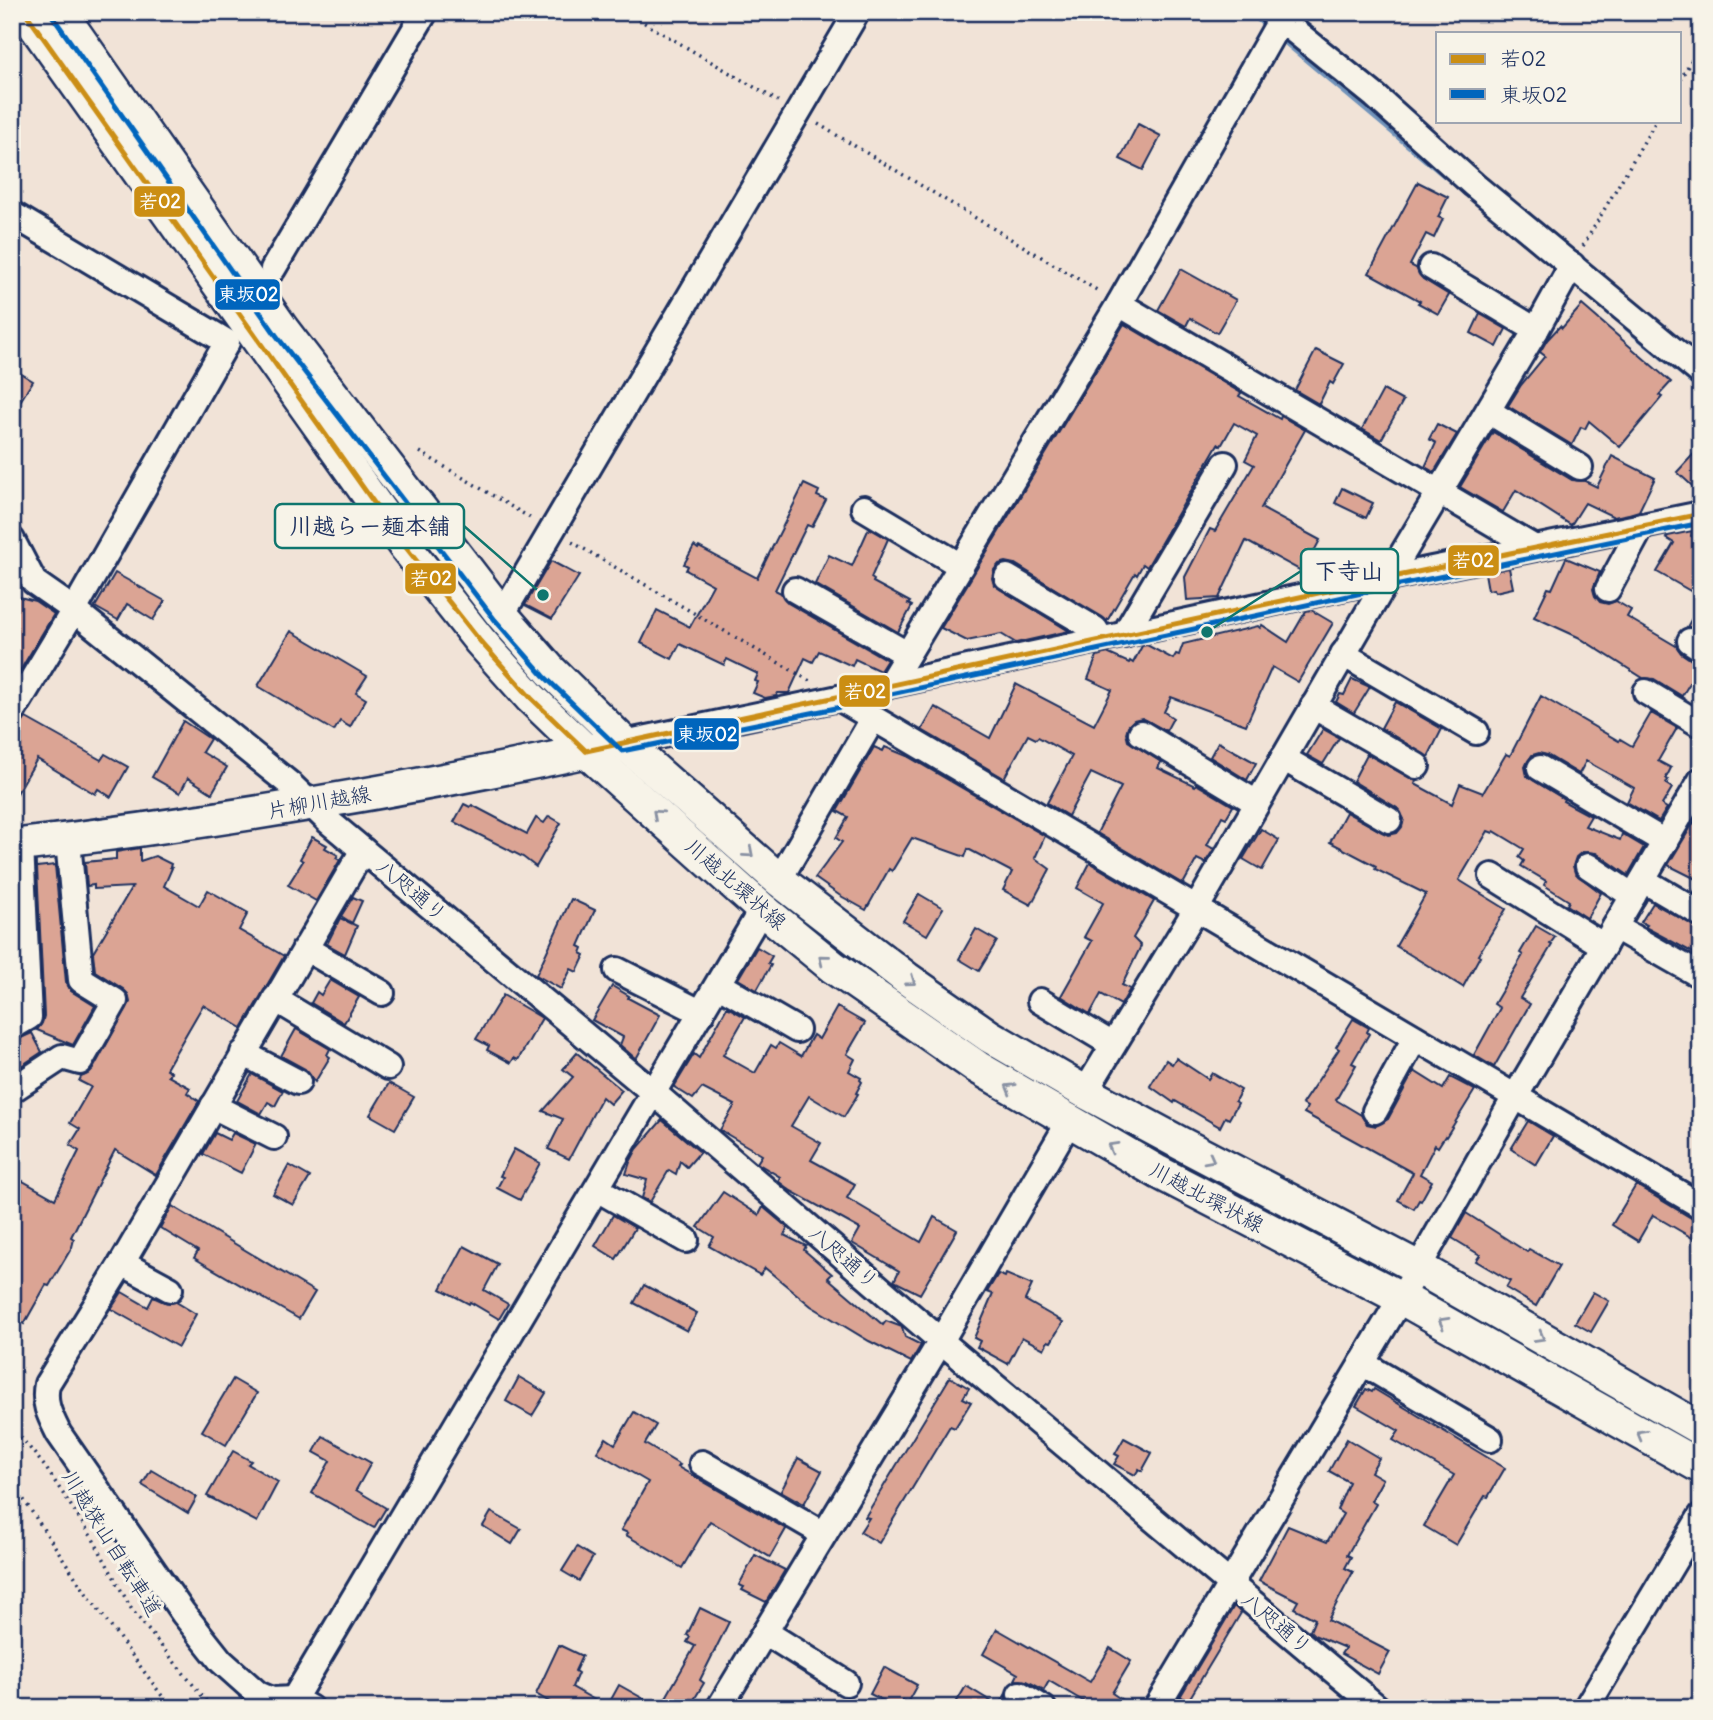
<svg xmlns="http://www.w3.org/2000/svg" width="1713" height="1720" font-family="Delius,'Klee One',sans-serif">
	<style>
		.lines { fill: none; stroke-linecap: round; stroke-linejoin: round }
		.stream { stroke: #7193ba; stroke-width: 6 }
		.building { fill: #dba494; stroke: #1b2f5e; stroke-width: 2 }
		.minor-casing { stroke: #1b2f5e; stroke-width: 30 }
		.major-casing { stroke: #1b2f5e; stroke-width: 37 }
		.path { stroke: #1b2f5e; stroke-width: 3.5; stroke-dasharray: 2 5; stroke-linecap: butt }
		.minor { stroke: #f7f3e8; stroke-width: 24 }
		.major { stroke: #f7f3e8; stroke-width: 32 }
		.bus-1-casing { stroke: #f7f3e8; stroke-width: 10 }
		.bus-2-casing { stroke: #f7f3e8; stroke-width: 10 }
		.bus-1 { stroke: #cb8e13; stroke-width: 5 }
		.bus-2 { stroke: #0065bd; stroke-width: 5 }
		.oneway { stroke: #8991a3 }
		.labels { text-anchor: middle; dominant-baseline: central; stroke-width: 6; stroke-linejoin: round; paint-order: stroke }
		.street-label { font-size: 21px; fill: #1b2f5e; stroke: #f7f3e8 }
		.leader { fill: none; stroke: #0f766e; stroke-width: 2.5 }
		.callout-dot { fill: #0f766e; stroke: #f7f3e8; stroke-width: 2.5 }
		.callout { fill: #f7f3e8; stroke: #0f766e; stroke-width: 2.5 }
		.callout-label { font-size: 23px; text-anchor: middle; font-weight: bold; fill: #1b2f5e }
		.line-badge { stroke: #f7f3e8; stroke-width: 2.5 }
		.badge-label { font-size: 19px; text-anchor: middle; font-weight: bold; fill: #fff }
	</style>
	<rect width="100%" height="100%" fill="#f1e3d7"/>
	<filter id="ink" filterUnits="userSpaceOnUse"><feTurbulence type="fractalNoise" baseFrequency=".0143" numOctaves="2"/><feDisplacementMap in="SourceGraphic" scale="14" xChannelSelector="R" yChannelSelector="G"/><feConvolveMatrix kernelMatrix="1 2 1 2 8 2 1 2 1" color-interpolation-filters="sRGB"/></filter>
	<g filter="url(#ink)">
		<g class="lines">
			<g class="stream">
				<polyline points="1250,12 1270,29"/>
				<polyline points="1278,36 1444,175"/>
				<polyline points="1627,328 1701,389"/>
			</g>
		</g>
		<g class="building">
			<polygon points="1138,124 1161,136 1143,170 1120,159"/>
			<polygon points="1418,182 1448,197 1438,217 1443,219 1434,238 1426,234 1410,265 1416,268 1423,279 1449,295 1438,314 1418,303 1420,301 1369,273"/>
			<polygon points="1181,269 1236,300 1217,333 1190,318 1186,326 1158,310"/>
			<polygon points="1582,305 1671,382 1659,395 1662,397 1620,447 1589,421 1585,429 1581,427 1572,445 1508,406 1521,385 1545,356 1540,352 1547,340 1560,326 1562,328"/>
			<polygon points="1480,314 1506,329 1497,347 1471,333"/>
			<polygon points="1124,324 1241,393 1239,396 1280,419 1281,416 1305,430 1261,508 1320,540 1303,572 1246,541 1219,598 1187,600 1185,577 1210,529 1215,531 1254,465 1245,460 1257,436 1234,423 1221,446 1218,444 1147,567 1143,564 1137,575 1135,573 1107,621 1015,564 1006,562 999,564 994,570 992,578 994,585 1069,631 1016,643 1001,634 967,641 941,628"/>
			<polygon points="1316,350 1344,364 1333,384 1330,382 1319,404 1295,390"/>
			<polygon points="12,368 33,381 12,414"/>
			<polygon points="1383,390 1403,401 1381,440 1362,429"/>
			<polygon points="1437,424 1457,434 1434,472 1425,467 1436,443 1429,439"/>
			<polygon points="1493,432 1572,480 1585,481 1597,487 1612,456 1655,478 1639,511 1629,514 1614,517 1585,503 1571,525 1516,490 1503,512 1460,487"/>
			<polygon points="1701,446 1701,494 1677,472"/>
			<polygon points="804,484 819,491 817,496 826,500 812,527 807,525 775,590 781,593 788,603 887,660 880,671 855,659 852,666 819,651 813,662 805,658 789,693 778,693 776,696 765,698 753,693 758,682 755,681 758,674 727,659 724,665 680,644 672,659 641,643 657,610 690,627 713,585 686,570 688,566 684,564 694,546 698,549 699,547 757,578"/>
			<polygon points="1342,488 1373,503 1366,518 1335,503"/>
			<polygon points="869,528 888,539 871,578 874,580 873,582 910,602 908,604 912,606 898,632 815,584 829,555 852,566"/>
			<polygon points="1692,531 1691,536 1701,541 1701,597 1657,572 1674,543 1666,538 1668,536"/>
			<polygon points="1566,558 1600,572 1593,589 1595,596 1600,602 1608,604 1616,601 1631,610 1627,617 1676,646 1681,653 1693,661 1701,663 1701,683 1693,678 1682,696 1654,679 1643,678 1578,637 1534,617 1548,588 1552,589"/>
			<polygon points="551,561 579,576 552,619 525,605"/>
			<polygon points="1509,568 1513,588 1495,592 1494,589 1488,590 1485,573"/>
			<polygon points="115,573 165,601 153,620 127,604 118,620 95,607"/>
			<polygon points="12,595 35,601 54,614 12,684"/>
			<polygon points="1701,602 1701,630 1687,627"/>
			<polygon points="1311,610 1333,623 1298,682 1272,667 1246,725 1171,697 1164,712 1173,718 1166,731 1142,718 1134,720 1128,726 1126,733 1128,741 1161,762 1158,768 1195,786 1196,784 1233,806 1226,818 1222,816 1207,845 1214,849 1205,863 1197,859 1183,884 1097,833 1121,787 1091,773 1068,816 1047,803 1072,756 1038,737 1036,739 1028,735 1004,778 922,730 935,707 990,738 1016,684 1094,725 1112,690 1088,679 1097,656 1107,653 1129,663 1130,661 1133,663 1142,646 1147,645 1173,659 1176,654 1179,655 1183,644 1258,626 1260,628 1262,625 1288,642 1306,611"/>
			<polygon points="291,631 367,676 356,693 366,699 350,727 340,721 334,731 258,686"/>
			<polygon points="1352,679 1370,687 1354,713 1336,702 1340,694 1344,695"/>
			<polygon points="1541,696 1619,741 1620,739 1632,746 1651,713 1677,728 1658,761 1671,768 1666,778 1668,780 1666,784 1672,788 1662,805 1667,808 1659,821 1627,802 1634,788 1586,761 1579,774 1547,755 1539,753 1532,755 1525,767 1527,776 1564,799 1563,801 1591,816 1585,826 1620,840 1622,834 1644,847 1628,875 1596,853 1582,852 1576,857 1573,866 1575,873 1601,893 1587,918 1567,905 1569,901 1544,885 1546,881 1521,866 1524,861 1519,857 1524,849 1494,831 1493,833 1488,831 1459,880 1506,909 1478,955 1480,956 1463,987 1396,946 1426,894 1375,869 1376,866 1330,842 1346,812 1388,835 1397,833 1402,827 1404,819 1397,808 1353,781 1367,754 1416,781 1415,784 1452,804 1460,784 1483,793 1506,754 1510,756"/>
			<polygon points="1395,702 1442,729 1428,757 1381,728"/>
			<polygon points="26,718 101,760 105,754 128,767 111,797 98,789 95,794 37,759 12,802 12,728 20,726"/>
			<polygon points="183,721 210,739 202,752 227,767 212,793 188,778 180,793 152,777"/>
			<polygon points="1323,729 1339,738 1323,764 1307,755"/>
			<polygon points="1218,742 1256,763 1247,780 1210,757"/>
			<polygon points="874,747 883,751 885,747 907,756 1045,836 1035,858 1050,869 1031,905 1003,890 1012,872 968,849 965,857 912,838 892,871 889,869 866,910 839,895 815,878 842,842 836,838 848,817 837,811"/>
			<polygon points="464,804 470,807 472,805 527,834 536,818 544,823 549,816 561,823 536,867 523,857 454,822"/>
			<polygon points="1694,822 1701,826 1701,897 1694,892 1700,881 1668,865"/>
			<polygon points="1261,829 1279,840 1262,870 1243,859"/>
			<polygon points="312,837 327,845 325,848 338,855 336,858 340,860 316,901 288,885 303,861 300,859"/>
			<polygon points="140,848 140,861 155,856 171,864 170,867 172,868 164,886 199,906 208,890 248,913 239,930 284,956 242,1028 203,1005 166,1069 171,1072 168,1076 190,1088 187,1093 199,1101 156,1175 115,1150 71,1237 74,1239 72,1247 49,1286 46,1285 24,1324 12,1317 12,1175 55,1199 79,1151 70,1145 80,1129 70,1123 91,1087 79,1081 81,1077 88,1074 93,1069 130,1002 128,994 123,989 95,971 93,953 132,887 94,889 94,885 87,886 85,862 116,859 116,852"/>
			<polygon points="1090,863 1154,901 1133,938 1141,946 1122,985 1130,989 1121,1005 1101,994 1090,1014 1061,996 1092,941 1084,937 1103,903 1077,888"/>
			<polygon points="55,865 66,982 71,991 95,1006 73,1045 37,1030 42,1023 44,1016 37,867"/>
			<polygon points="919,894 943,908 927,935 903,921"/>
			<polygon points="353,897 362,901 352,923 341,916"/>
			<polygon points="571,899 595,910 579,946 583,948 581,953 585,955 577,972 571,969 561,989 536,975"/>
			<polygon points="1653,903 1701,929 1701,957 1645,927 1647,925 1641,922"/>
			<polygon points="340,918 357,926 345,954 327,944"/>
			<polygon points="1536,926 1555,937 1550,944 1552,945 1520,998 1530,1004 1494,1067 1474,1055 1500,1008 1494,1004 1523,955 1520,953"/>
			<polygon points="976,929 997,941 979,971 959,959"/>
			<polygon points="757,947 772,956 768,963 771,965 757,990 738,979"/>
			<polygon points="330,980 359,997 344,1023 311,1003 317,992 321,995"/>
			<polygon points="612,986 629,996 628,998 660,1015 636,1059 620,1045 623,1037 592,1020"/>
			<polygon points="503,995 542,1018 518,1060 514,1058 511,1063 487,1050 489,1046 476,1039"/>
			<polygon points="727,1007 745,1017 723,1055 755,1073 771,1045 776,1048 779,1043 801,1056 813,1035 819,1039 837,1007 865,1023 847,1054 855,1059 849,1071 861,1078 860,1080 862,1082 856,1093 858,1094 844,1117 809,1096 791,1126 821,1143 811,1160 855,1184 847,1198 921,1242 934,1217 957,1230 920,1294 894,1281 899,1271 852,1243 860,1229 791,1191 778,1181 780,1177 757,1163 762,1155 720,1130 735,1105 702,1088 693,1099 674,1087 694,1054 699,1058"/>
			<polygon points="1353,1019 1369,1028 1367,1032 1369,1034 1352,1063 1356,1065 1336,1100 1361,1115 1367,1124 1376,1126 1388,1119 1414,1071 1443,1089 1450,1077 1475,1090 1446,1137 1445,1136 1438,1147 1435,1145 1420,1174 1432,1181 1421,1201 1419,1200 1414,1209 1398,1200 1413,1173 1304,1113 1307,1107 1302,1104 1339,1049 1336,1047"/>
			<polygon points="296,1029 330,1049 327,1055 330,1057 315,1082 305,1069 281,1056"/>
			<polygon points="32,1033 42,1052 12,1072 12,1042"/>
			<polygon points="577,1053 622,1090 610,1104 602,1097 569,1159 548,1149 563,1119 543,1111 573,1077 563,1069"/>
			<polygon points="1176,1058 1208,1079 1212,1073 1241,1090 1235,1101 1238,1103 1229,1119 1225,1117 1220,1127 1175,1101 1174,1103 1150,1086 1166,1060 1172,1064"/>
			<polygon points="252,1074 283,1091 275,1106 268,1102 261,1114 237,1101"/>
			<polygon points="389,1083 414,1097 395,1129 370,1115"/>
			<polygon points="662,1120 700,1152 687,1167 680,1161 676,1174 669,1170 650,1202 642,1198 647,1180 626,1174 630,1162 637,1149"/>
			<polygon points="1528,1121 1553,1136 1536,1165 1511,1149"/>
			<polygon points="215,1133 229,1140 233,1133 256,1144 241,1173 203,1154"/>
			<polygon points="514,1149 540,1163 520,1200 497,1188 503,1177 500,1176"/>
			<polygon points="289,1165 310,1177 293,1205 273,1194"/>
			<polygon points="1636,1185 1693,1219 1701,1221 1701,1243 1653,1215 1638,1241 1612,1225"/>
			<polygon points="723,1192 759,1215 763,1207 788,1228 784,1235 806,1246 804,1250 832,1274 828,1278 883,1325 886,1321 902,1327 905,1337 921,1345 911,1362 869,1341 811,1306 765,1268 760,1275 709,1246 714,1237 698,1227"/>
			<polygon points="172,1206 315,1292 299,1319 194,1258 198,1251 160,1228"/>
			<polygon points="1466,1213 1527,1252 1529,1249 1559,1266 1536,1306 1506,1288 1510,1281 1476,1261 1480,1255 1452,1238"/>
			<polygon points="613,1215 635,1228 616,1259 595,1246"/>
			<polygon points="464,1246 498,1264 484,1290 508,1304 499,1319 470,1302 469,1304 441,1289"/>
			<polygon points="998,1274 1005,1277 1006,1274 1032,1285 1025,1300 1063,1322 1051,1342 1048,1341 1044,1349 1022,1337 1008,1364 977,1347 980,1341 974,1338 993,1294 987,1292"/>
			<polygon points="644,1285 697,1313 687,1331 634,1303"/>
			<polygon points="122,1292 148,1307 153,1297 164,1302 176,1302 196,1314 178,1347 111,1309"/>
			<polygon points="1593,1292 1609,1301 1591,1332 1575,1323"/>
			<polygon points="519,1377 546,1393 532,1416 506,1401"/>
			<polygon points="950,1377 969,1388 963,1398 971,1402 955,1428 950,1426 879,1543 860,1532 869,1518 865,1517"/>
			<polygon points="233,1379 257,1393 226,1445 202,1431"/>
			<polygon points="1366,1389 1372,1392 1374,1389 1505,1468 1488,1497 1485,1496 1456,1545 1424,1526 1454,1475 1393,1440 1399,1431 1356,1406"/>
			<polygon points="634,1412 656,1425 645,1444 680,1465 678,1467 786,1529 770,1557 710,1521 682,1568 626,1535 628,1533 621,1530 648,1482 597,1452 606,1438 615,1444"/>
			<polygon points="323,1436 371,1463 356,1490 386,1508 374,1528 312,1493 330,1461 314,1452"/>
			<polygon points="1124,1438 1152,1453 1142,1471 1139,1469 1135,1475 1114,1464 1119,1456 1115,1454"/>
			<polygon points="1347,1439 1379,1458 1371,1472 1383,1479 1371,1501 1376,1504 1347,1555 1351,1557 1345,1568 1353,1572 1328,1620 1390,1652 1378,1674 1341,1654 1345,1648 1314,1635 1310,1631 1315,1619 1294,1608 1298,1601 1259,1581 1288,1526 1327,1542 1343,1514 1337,1510 1349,1482 1329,1471"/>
			<polygon points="233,1451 251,1461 248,1464 278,1482 257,1522 207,1496"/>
			<polygon points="798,1458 822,1471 804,1504 781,1491"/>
			<polygon points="151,1470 197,1497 188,1513 142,1485"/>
			<polygon points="491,1512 521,1529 512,1544 483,1526"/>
			<polygon points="577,1547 593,1557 579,1581 562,1571"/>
			<polygon points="755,1555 785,1570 766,1602 742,1590 744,1587 739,1585"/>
			<polygon points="1234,1606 1241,1613 1188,1701 1180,1697"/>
			<polygon points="700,1608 729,1622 700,1680 704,1683 689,1708 660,1708 695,1646 687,1642 690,1637 687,1635"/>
			<polygon points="997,1629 1090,1682 1110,1648 1131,1661 1112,1693 1134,1708 1079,1708 1083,1701 1049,1681 1044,1690 1027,1681 1015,1680 1018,1674 983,1654"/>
			<polygon points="559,1645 582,1656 575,1671 578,1673 572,1687 607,1707 619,1685 660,1708 560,1708 536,1694"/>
			<polygon points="884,1667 917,1685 907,1703 903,1700 898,1708 870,1694"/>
			<polygon points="966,1686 999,1706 1005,1695 1007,1702 1014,1708 953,1708"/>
		</g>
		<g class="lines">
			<g class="minor-casing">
				<g id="minor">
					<polyline points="1271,12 1375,96 1474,185 1701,373"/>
					<polyline points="12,214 227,342 74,610 12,713"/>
					<polyline points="1431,267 1536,330"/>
					<polyline points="273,269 425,12"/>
					<polyline points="1119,304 1535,548"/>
					<polyline points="1488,411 1580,467"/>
					<polyline points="864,508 961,566"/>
					<polyline points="12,540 34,582 74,610 291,785 328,821 654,1093 941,1341 1378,1708"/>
					<polyline points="1007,577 1095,629 1102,640"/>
					<polyline points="1608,589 1642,526"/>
					<polyline points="795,590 907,654"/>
					<polyline points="502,615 857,12"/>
					<polyline points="1124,635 1225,464"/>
					<polyline points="1690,641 1701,648"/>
					<polyline points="1343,654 1476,732"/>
					<polyline points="889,685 1119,304 1285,12"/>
					<polyline points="1646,692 1701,725"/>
					<polyline points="839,698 1701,1206"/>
					<polyline points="1313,706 1417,766"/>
					<polyline points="1141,733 1257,803"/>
					<polyline points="624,743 839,698 889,685 1388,578 1701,514"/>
					<polyline points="1283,758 1389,820"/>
					<polyline points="1540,768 1665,842"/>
					<polyline points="1588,866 1633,896"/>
					<polyline points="1492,876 1604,946"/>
					<polyline points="779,880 873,719"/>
					<polyline points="1643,880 1701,914"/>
					<polyline points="1615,927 1701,976"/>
					<polyline points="305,948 382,993"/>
					<polyline points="617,970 702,1013"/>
					<polyline points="719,985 797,1030"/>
					<polyline points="275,999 388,1067"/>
					<polyline points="1040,1001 1113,1045"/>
					<polyline points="12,1027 29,1017 21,845"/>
					<polyline points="243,1053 298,1082"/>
					<polyline points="12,1090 62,1057 80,1062 115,1001 81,980 68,841"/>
					<polyline points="1085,1092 1196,909 1388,578 1536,330 1572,265"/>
					<polyline points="213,1106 274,1137"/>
					<polyline points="1375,1111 1415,1038"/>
					<polyline points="597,1189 686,1240"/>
					<polyline points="122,1263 170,1289"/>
					<polyline points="1362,1363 1490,1439"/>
					<polyline points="702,1463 824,1534"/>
					<polyline points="765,1632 846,1683"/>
					<polyline points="1020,1694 1043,1708"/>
					<path d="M294,1699L272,1700L258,1694L221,1661L183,1613L59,1434C50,1416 43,1404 47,1384L122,1263L363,850"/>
					<polyline points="310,1708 294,1699 762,909"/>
					<polyline points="719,1708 941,1341 1069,1122"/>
					<polyline points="1156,1708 1401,1298 1515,1097 1701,780"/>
					<polyline points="1586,1708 1701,1516"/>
				</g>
			</g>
			<g class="major-casing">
				<g id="major">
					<polyline points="25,12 404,545 480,641 531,698 586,751 762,909 833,967 977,1067 1158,1172 1401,1298 1701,1467"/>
					<polyline points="60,12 283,330 502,615 550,670 624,743 779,880 906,978 989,1036 1085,1092 1178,1142 1417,1267 1701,1429"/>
					<path d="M12,846C211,823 407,790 602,748"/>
				</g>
			</g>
			<g class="path">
				<polyline points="626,12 778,101"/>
				<polyline points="1680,80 1701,44"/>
				<polyline points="818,124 1100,292"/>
				<polyline points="1583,246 1656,121"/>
				<polyline points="420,452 532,519"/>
				<polyline points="572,542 810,681"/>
				<polyline points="12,1426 46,1468 93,1539 132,1610 212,1708"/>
				<polyline points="12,1482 86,1593 171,1708"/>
			</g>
			<use href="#minor" class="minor"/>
			<use href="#major" class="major"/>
			<g class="bus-1-casing">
				<g id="bus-1">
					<polyline points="25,12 404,545 480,641 531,698 586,751"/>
					<polyline points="586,751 1388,578 1701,514"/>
				</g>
			</g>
			<g class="bus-2-casing">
				<polyline id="bus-2" points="53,17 276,335 495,620 544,676 622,751 841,707 891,694 1390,587 1701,523"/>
			</g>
			<use href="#bus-1" class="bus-1"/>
			<use href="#bus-2" class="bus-2"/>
		</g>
		<defs><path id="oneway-chevron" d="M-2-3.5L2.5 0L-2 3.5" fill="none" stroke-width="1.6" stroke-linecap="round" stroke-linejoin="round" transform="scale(1.75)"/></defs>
		<g class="oneway">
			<use href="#oneway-chevron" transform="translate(657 814) rotate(-138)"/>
			<use href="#oneway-chevron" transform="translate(749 853) rotate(41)"/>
			<use href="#oneway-chevron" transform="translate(823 959) rotate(-141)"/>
			<use href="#oneway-chevron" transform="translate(911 981) rotate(36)"/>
			<use href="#oneway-chevron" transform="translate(1010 1088) rotate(-149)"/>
			<use href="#oneway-chevron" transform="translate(1112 1147) rotate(-151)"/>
			<use href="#oneway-chevron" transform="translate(1210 1159) rotate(28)"/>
			<use href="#oneway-chevron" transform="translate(1443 1322) rotate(-151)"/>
			<use href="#oneway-chevron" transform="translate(1540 1337) rotate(30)"/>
			<use href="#oneway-chevron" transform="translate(1641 1434) rotate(-150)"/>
		</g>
	</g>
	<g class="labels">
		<g class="street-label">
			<text transform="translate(319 802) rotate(-10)">片柳川越線</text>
			<text transform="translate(736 884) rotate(41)">川越北環状線</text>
			<text transform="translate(412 890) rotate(40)">八咫通り</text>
			<text transform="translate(1207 1197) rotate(28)">川越北環状線</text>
			<text transform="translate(844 1257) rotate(41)">八咫通り</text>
			<text transform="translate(112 1543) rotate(58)">川越狭山自転車道</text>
			<text transform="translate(1277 1623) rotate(40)">八咫通り</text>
		</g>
	</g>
	<path class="leader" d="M543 595L464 526M1207 632L1301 571"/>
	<g class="callout-dot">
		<circle cx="543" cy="595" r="7"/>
		<circle cx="1207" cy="632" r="7"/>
	</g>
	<g class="callout">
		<rect x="275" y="504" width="189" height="44" rx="7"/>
		<rect x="1301" y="549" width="97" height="44" rx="7"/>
	</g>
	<g class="callout-label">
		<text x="370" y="534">川越らー麺本舗</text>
		<text x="1349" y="579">下寺山</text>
	</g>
	<g class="line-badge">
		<rect x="133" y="185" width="53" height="33" rx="7" fill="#cb8e13"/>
		<rect x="214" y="278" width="67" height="33" rx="7" fill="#0065bd"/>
		<rect x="1447" y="544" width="53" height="33" rx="7" fill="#cb8e13"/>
		<rect x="404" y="562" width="53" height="33" rx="7" fill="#cb8e13"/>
		<rect x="838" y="674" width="53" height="34" rx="7" fill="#cb8e13"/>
		<rect x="673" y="717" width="67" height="34" rx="7" fill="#0065bd"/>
	</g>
	<g class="badge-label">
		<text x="160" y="208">若02</text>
		<text x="248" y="301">東坂02</text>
		<text x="1473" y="567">若02</text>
		<text x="431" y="585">若02</text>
		<text x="865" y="698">若02</text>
		<text x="707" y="741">東坂02</text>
	</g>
	<rect width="1713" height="1720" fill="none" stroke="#f7f3e8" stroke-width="42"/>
	<rect x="21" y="21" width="1671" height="1678" fill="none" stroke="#1b2f5e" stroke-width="2.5" filter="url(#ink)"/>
	<rect x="1436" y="32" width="245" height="91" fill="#f7f3e8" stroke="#9fa5b1" stroke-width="2"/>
	<rect x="1450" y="54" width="35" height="10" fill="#cb8e13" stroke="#9fa5b1" stroke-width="2"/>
	<text x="1500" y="66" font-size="21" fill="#1b2f5e">若02</text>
	<rect x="1450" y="89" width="35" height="10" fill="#0065bd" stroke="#9fa5b1" stroke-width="2"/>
	<text x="1500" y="102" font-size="21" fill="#1b2f5e">東坂02</text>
</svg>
